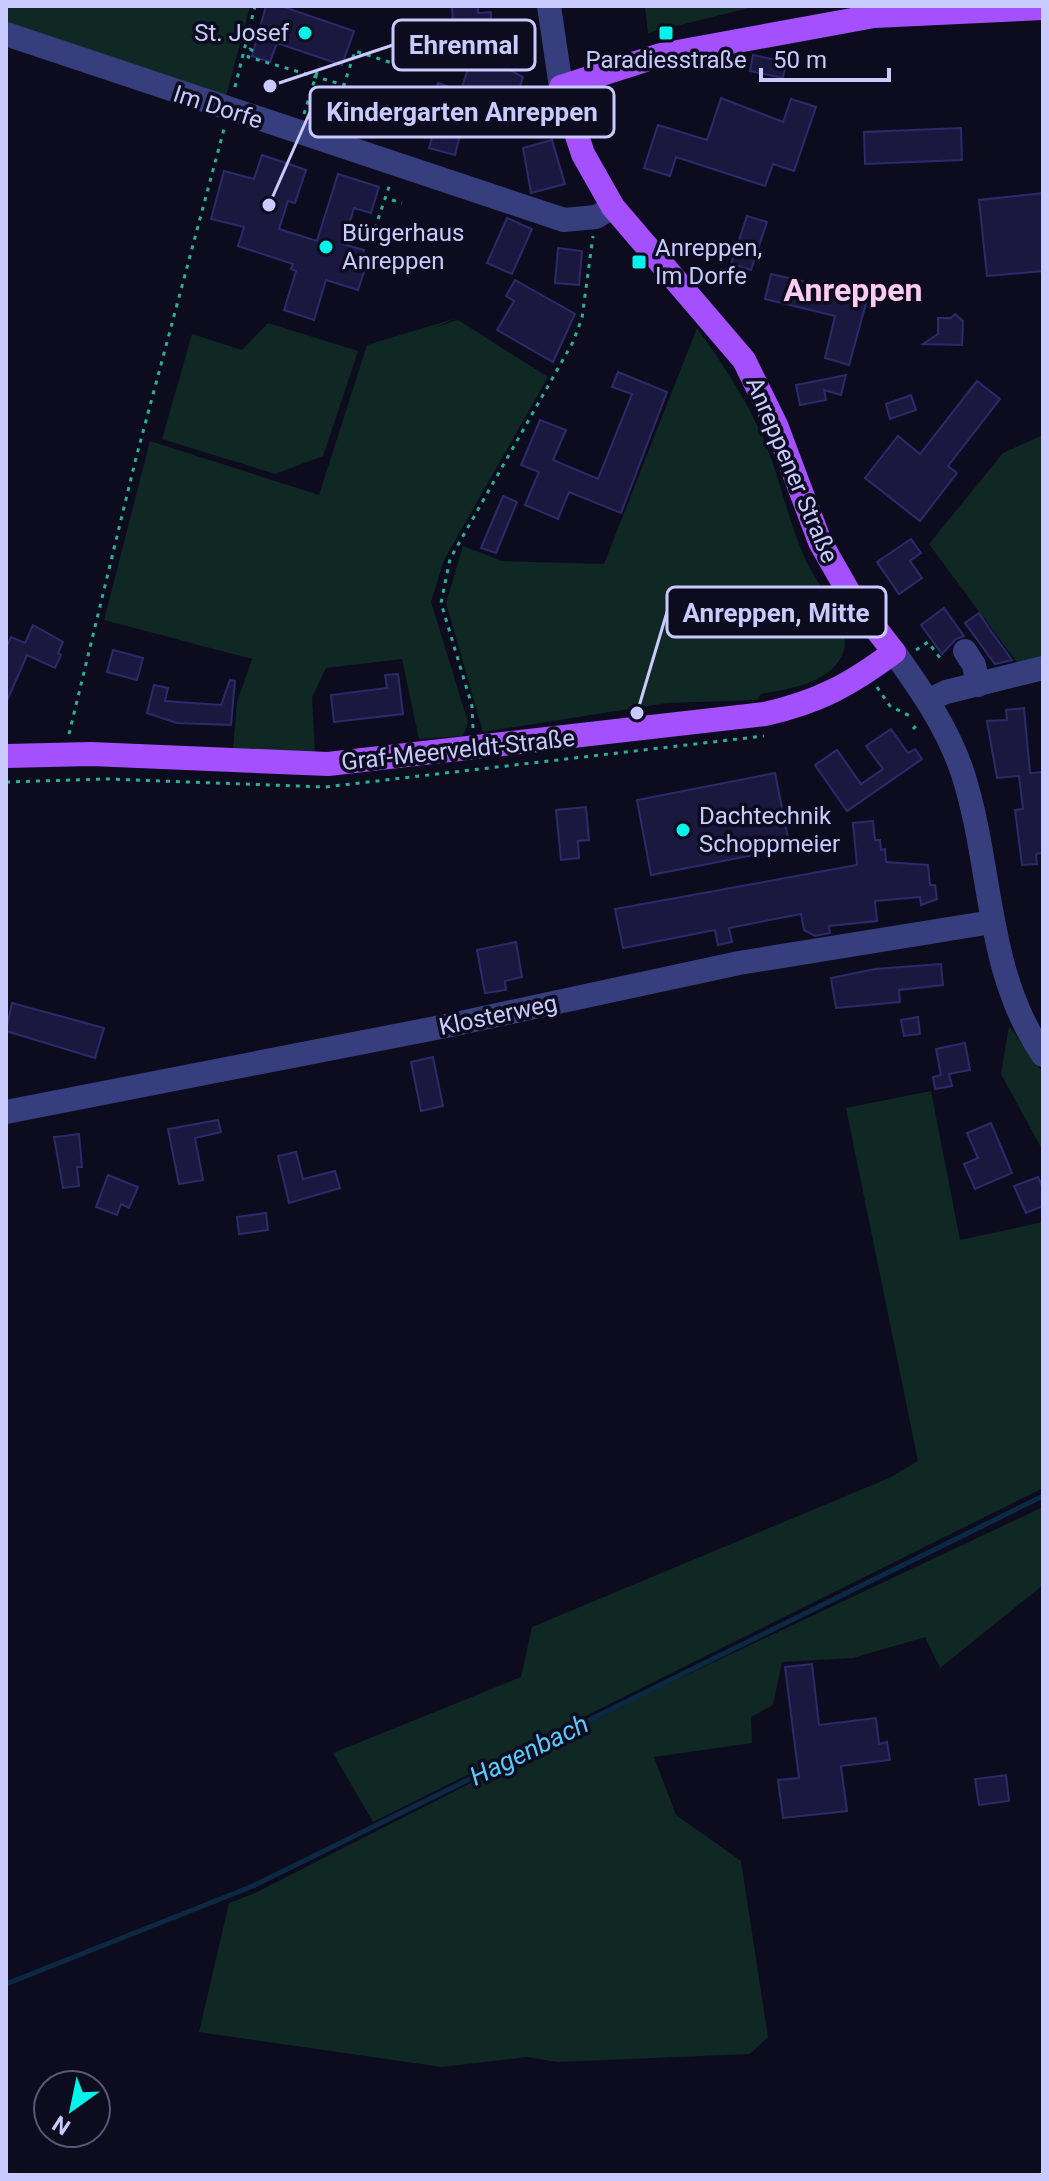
<svg xmlns="http://www.w3.org/2000/svg" width="1049" height="2181" font-family="Roboto,sans-serif">
	<style>
		.green { fill: #0f2823 }
		.lines { fill: none; stroke-linecap: round; stroke-linejoin: round }
		.stream { stroke: #0b2942; stroke-width: 5 }
		.building { fill: #1a183f; stroke: #2d2a6b; stroke-width: 2 }
		.path { stroke: #2caf95; stroke-width: 3; stroke-dasharray: 4 6; stroke-linecap: butt }
		.minor { stroke: #363e7d; stroke-width: 24 }
		.major { stroke: #a450ff; stroke-width: 24 }
		.poi-dot { fill: #00f4e9; stroke: #0c0c1e; stroke-width: 3 }
		.labels { text-anchor: middle; dominant-baseline: central; stroke-width: 7; stroke-linejoin: round; paint-order: stroke }
		.poi-label { font-size: 24px; fill: #c9caff; stroke: #0c0c1e; text-anchor: start }
		.street-label { font-size: 24px; fill: #c9caff; stroke: #0c0c1e }
		.water-label { font-size: 26px; font-style: italic; fill: #57c9ff; stroke: #0c0c1e }
		.district-label { font-size: 32px; font-weight: bold; fill: #ffcbf3; stroke: #0c0c1e }
		.leader { fill: none; stroke: #c9caff; stroke-width: 3 }
		.callout-dot { fill: #c9caff; stroke: #0c0c1e; stroke-width: 3 }
		.callout { fill: #0c0c1e; stroke: #c9caff; stroke-width: 3 }
		.callout-label { font-size: 26px; text-anchor: middle; font-weight: bold; fill: #c9caff }
	</style>
	<rect width="100%" height="100%" fill="#0c0c1e"/>
	<g class="green">
		<polygon points="6,6 250,6 225,100 6,26"/>
		<polygon points="645,6 757,6 648,33"/>
		<polygon points="457,318 433,328 458,320 548,377 444,560 431,602 468,722 463,736 419,739 402,659 326,668 312,697 315,754 233,749 237,702 252,659 104,620 150,441 319,495 367,345"/>
		<polygon points="268,323 358,351 323,456 275,474 162,439 192,334 242,350"/>
		<path d="M697,328C724,366 751,406 768,450C782,487 790,526 806,561C816,582 851,627 844,650C834,683 789,689 761,694L757,700L667,703L483,732L446,603L463,546L502,561L604,564Z"/>
		<polygon points="1043,435 1043,659 1021,668 929,544 1003,453"/>
		<polygon points="1009,1026 1043,1073 1043,1151 1001,1074"/>
		<polygon points="931,1091 960,1240 1043,1222 1043,1488 373,1822 333,1753 521,1677 532,1627 889,1478 918,1461 846,1108"/>
		<polygon points="1043,1507 1043,1585 940,1668 925,1637 853,1658 782,1662 773,1705 751,1717 752,1743 654,1757 676,1815 741,1861 768,2037 750,2054 557,2062 527,2057 442,2067 199,2032 229,1903 255,1893 638,1698"/>
	</g>
	<g class="lines">
		<polyline class="stream" points="6,1984 253,1886 1043,1496"/>
	</g>
	<g class="building">
		<polygon points="266,6 281,6 354,31 342,65 277,43 270,62 252,56"/>
		<polygon points="452,6 478,6 478,13 491,12 490,60 509,65 508,69 523,77 512,110 508,101 498,137 478,132 489,99 461,90 471,60 479,63 478,26 453,28"/>
		<polygon points="753,55 786,62 783,78 750,71"/>
		<polygon points="438,83 455,89 450,104 434,98"/>
		<polygon points="721,98 783,122 791,99 816,107 794,171 773,164 765,186 676,157 670,176 644,168 658,125 707,140"/>
		<polygon points="436,124 461,131 455,155 429,148"/>
		<polygon points="961,128 962,160 865,164 864,132"/>
		<polygon points="552,140 565,184 531,193 523,148"/>
		<polygon points="262,155 306,170 295,203 288,201 279,229 317,241 338,174 379,187 371,213 354,208 343,244 364,250 363,255 369,257 358,290 326,280 314,320 284,310 296,271 291,269 293,264 238,246 244,227 211,219 224,171 254,179"/>
		<polygon points="1043,193 1043,271 987,276 979,200"/>
		<polygon points="747,216 767,222 751,270 731,264"/>
		<polygon points="507,218 532,229 512,274 487,263"/>
		<polygon points="558,248 582,251 579,285 555,283"/>
		<polygon points="771,274 868,296 849,365 825,358 835,316 765,299"/>
		<polygon points="515,280 575,314 553,362 497,330 514,301 506,296"/>
		<polygon points="955,314 963,321 962,345 923,344 938,334 938,318 951,318"/>
		<polygon points="618,372 667,392 621,513 569,492 558,519 525,505 539,472 521,465 540,420 566,430 553,460 598,479 632,394 612,387"/>
		<polygon points="846,375 841,395 824,390 826,400 800,405 796,385"/>
		<polygon points="977,381 1000,399 948,466 957,473 920,521 865,478 898,436 920,454"/>
		<polygon points="911,395 916,410 890,419 886,404"/>
		<polygon points="503,496 517,502 496,553 481,548"/>
		<polygon points="911,539 921,553 910,561 922,578 899,594 877,562"/>
		<polygon points="944,608 964,636 956,639 942,654 921,625"/>
		<polygon points="979,613 989,628 1012,660 995,664 965,623"/>
		<polygon points="33,625 63,642 58,653 61,655 55,668 27,655 6,703 6,648 11,637 25,643"/>
		<polygon points="113,650 143,658 137,680 107,672"/>
		<polygon points="398,674 403,714 334,722 331,695 387,688 385,675"/>
		<polygon points="230,680 235,681 231,725 177,723 147,713 154,685 168,688 165,701 221,705"/>
		<polygon points="1024,708 1030,773 1043,772 1043,853 1036,854 1037,864 1022,865 1015,810 1023,809 1019,776 997,778 987,721 1007,720 1006,710"/>
		<polygon points="891,729 908,753 915,749 922,759 847,811 815,765 837,750 861,784 883,769 866,746"/>
		<polygon points="775,773 790,848 651,875 637,800"/>
		<polygon points="586,807 589,840 578,841 579,858 561,860 556,810"/>
		<polygon points="873,821 875,840 880,840 881,850 885,849 886,862 928,865 930,885 935,885 937,899 921,905 920,897 875,901 877,921 829,926 830,933 815,936 804,930 801,914 729,928 732,942 718,945 715,930 623,948 615,909 857,865 853,823"/>
		<polygon points="516,942 522,977 505,981 506,990 485,993 477,950"/>
		<polygon points="941,964 943,985 899,990 900,1002 836,1008 831,978 875,969"/>
		<polygon points="12,1003 104,1028 95,1058 6,1031"/>
		<polygon points="918,1017 920,1034 904,1036 901,1020"/>
		<polygon points="965,1043 970,1070 949,1074 952,1086 935,1089 933,1077 941,1075 936,1049"/>
		<polygon points="433,1057 443,1106 421,1111 411,1062"/>
		<polygon points="218,1120 221,1132 195,1138 203,1180 179,1184 168,1129"/>
		<polygon points="991,1123 1012,1173 975,1189 964,1164 978,1158 967,1133"/>
		<polygon points="79,1134 82,1167 77,1167 79,1186 63,1188 54,1137"/>
		<polygon points="296,1152 303,1179 335,1171 340,1188 289,1203 278,1156"/>
		<polygon points="108,1175 138,1187 129,1208 121,1204 117,1215 96,1207"/>
		<polygon points="1038,1177 1043,1188 1043,1206 1026,1213 1014,1186"/>
		<polygon points="266,1213 268,1230 239,1234 237,1217"/>
		<polygon points="812,1664 819,1725 876,1718 879,1744 887,1742 890,1760 841,1766 847,1811 783,1818 778,1780 799,1778 785,1667"/>
		<polygon points="1006,1775 1009,1801 979,1805 975,1779"/>
	</g>
	<g class="lines">
		<g class="path">
			<polyline points="253,51 250,49 248,57 344,85 355,51 398,65"/>
			<polyline points="235,87 255,6"/>
			<polyline points="304,114 319,66"/>
			<polyline points="600,137 604,118 614,105"/>
			<polyline points="392,200 402,203"/>
			<polyline points="381,233 374,231 390,184"/>
			<polyline points="379,242 389,245"/>
			<polyline points="916,650 928,642 940,658 944,656"/>
			<polyline points="877,687 890,706 912,717"/>
			<polyline points="473,728 472,706 441,603 450,559 573,342 582,318 593,236"/>
			<polyline points="913,729 919,723"/>
			<polyline points="69,734 136,458 224,129"/>
			<polyline points="6,782 107,779 325,787 764,736"/>
		</g>
		<g class="minor">
			<polyline points="549,6 561,87"/>
			<polyline points="6,34 564,220 596,217 613,207"/>
			<polyline points="965,651 974,665 978,685"/>
			<path d="M894,652C921,690 948,728 963,774C993,868 985,971 1043,1055"/>
			<polyline points="929,700 946,692 1043,668"/>
			<polyline points="6,1112 451,1025 739,963 992,922"/>
		</g>
		<path class="major" d="M6,756L91,754L328,764L765,714C818,702 850,685 894,652L852,598L820,542L776,425L744,360L613,207L583,154L561,87L661,55L874,16L1043,8"/>
	</g>
	<g class="poi-dot">
		<circle cx="305" cy="33" r="8"/>
		<rect x="658" y="25" width="16" height="16" rx="4"/>
		<circle cx="326" cy="247" r="8"/>
		<rect x="631" y="254" width="16" height="16" rx="4"/>
		<circle cx="683" cy="830" r="8"/>
	</g>
	<g class="labels">
		<g class="poi-label">
			<text x="289" y="33" text-anchor="end">St. Josef</text>
			<text x="666" y="60" text-anchor="middle">Paradiesstraße</text>
			<text x="342" y="233">Bürgerhaus<tspan x="342" dy="28">Anreppen</tspan></text>
			<text x="655" y="248">Anreppen,<tspan x="655" dy="28">Im Dorfe</tspan></text>
			<text x="699" y="816">Dachtechnik<tspan x="699" dy="28">Schoppmeier</tspan></text>
		</g>
		<g class="street-label">
			<text transform="translate(218 107) rotate(18)">Im Dorfe</text>
			<text transform="translate(792 470) rotate(67)">Anreppener Straße</text>
			<text transform="translate(458 750) rotate(-6)">Graf-Meerveldt-Straße</text>
			<text transform="translate(498 1015) rotate(-12)">Klosterweg</text>
		</g>
		<g class="water-label">
			<text transform="translate(529 1750) rotate(-26)">Hagenbach</text>
		</g>
		<g class="district-label">
			<text x="853" y="290">Anreppen</text>
		</g>
	</g>
	<path class="leader" d="M270 86L393 45M269 205L310 112M637 713L667 612"/>
	<g class="callout-dot">
		<circle cx="270" cy="86" r="8"/>
		<circle cx="269" cy="205" r="8"/>
		<circle cx="637" cy="713" r="8"/>
	</g>
	<g class="callout">
		<rect x="393" y="20" width="142" height="50" rx="8"/>
		<rect x="310" y="87" width="304" height="50" rx="8"/>
		<rect x="667" y="587" width="219" height="50" rx="8"/>
	</g>
	<g class="callout-label">
		<text x="464" y="54">Ehrenmal</text>
		<text x="462" y="121">Kindergarten Anreppen</text>
		<text x="776" y="622">Anreppen, Mitte</text>
	</g>
	<rect width="1049" height="2181" fill="none" stroke="#c9caff" stroke-width="16"/>
	<g transform="translate(72 2109) rotate(213)"><circle r="38" fill="#0c0c1e" stroke="#585878" stroke-width="2"/>
	<path d="M0-6L14 30L0 20L-14 30Z" fill="#00f4e9"/>
	<text y="-12" font-size="22" font-weight="bold" text-anchor="middle" fill="#c9caff">N</text>
	</g>
	<path d="M761 68v12h128v-12" fill="none" stroke="#c9caff" stroke-width="4"/>
	<text x="773" y="68" font-size="24" fill="#c9caff" stroke="#0c0c1e" stroke-width="6" paint-order="stroke">50 m</text>
</svg>
